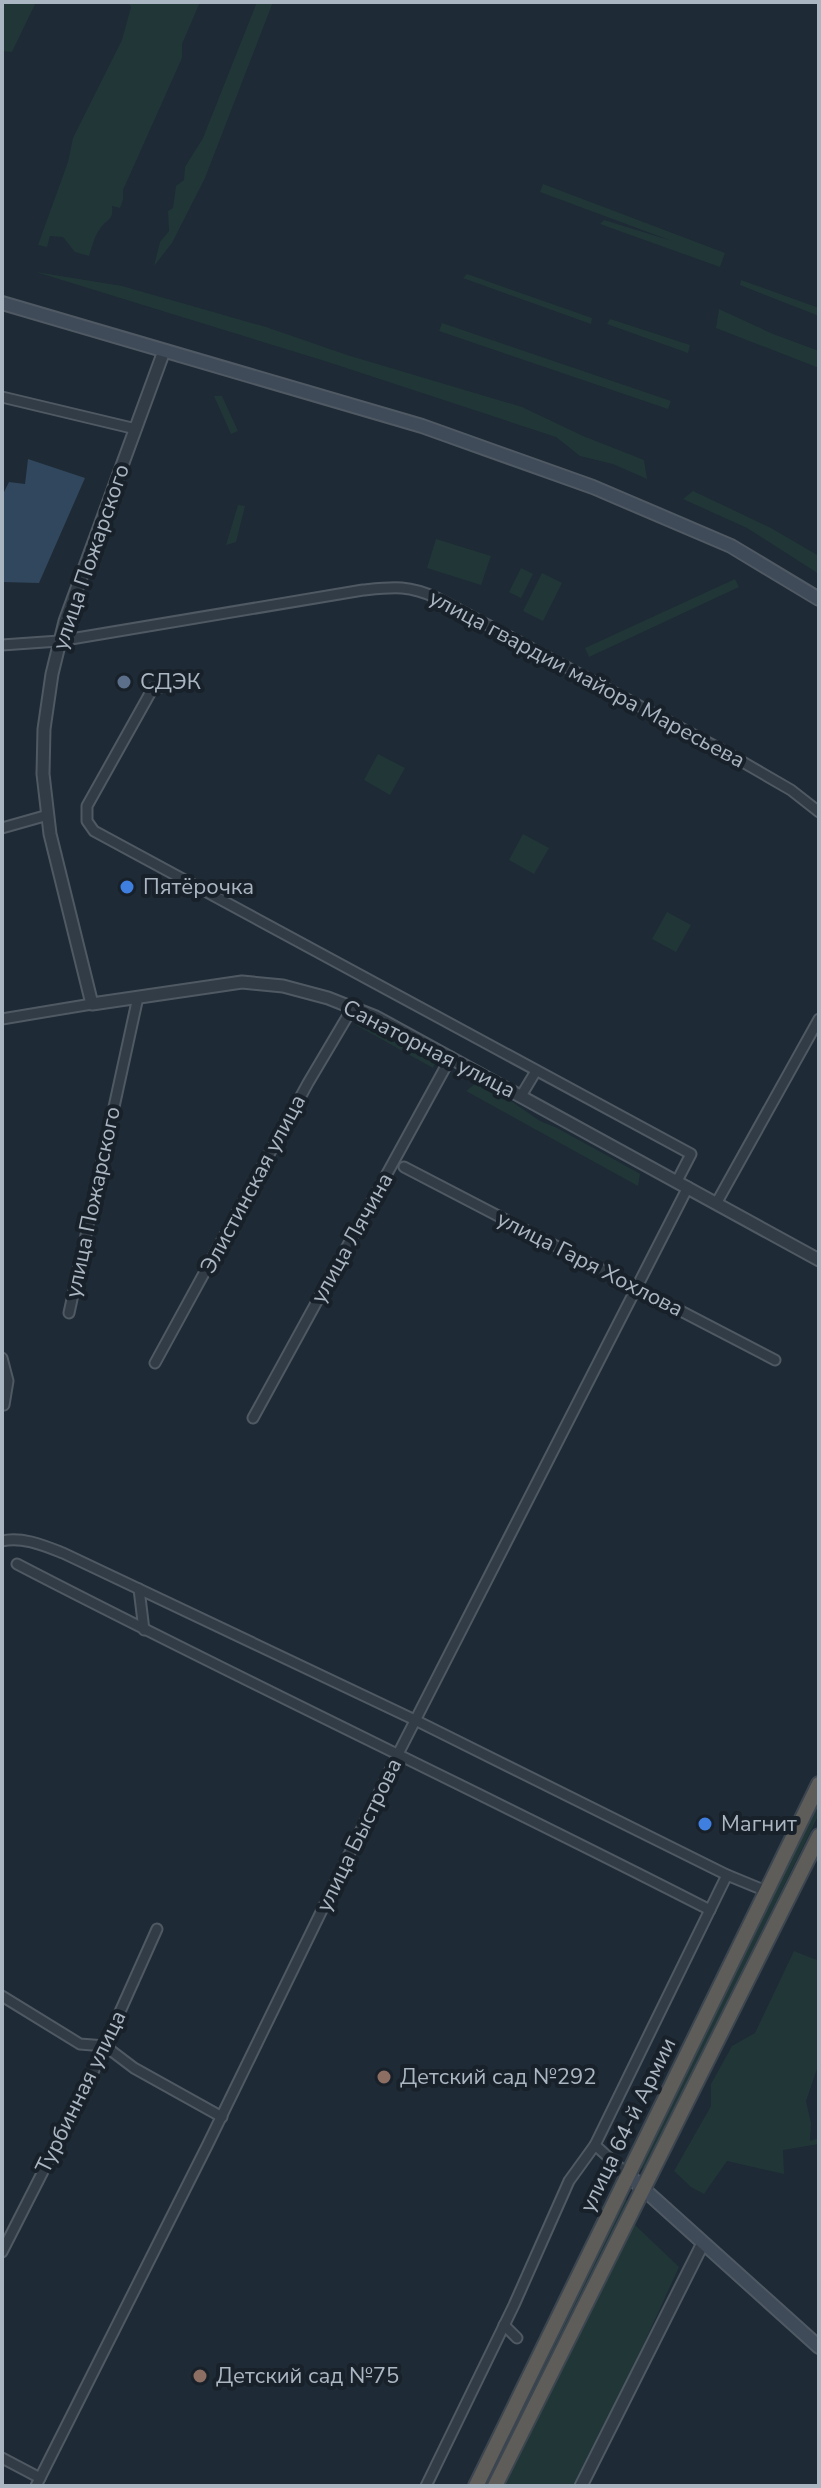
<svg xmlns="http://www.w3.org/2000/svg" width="821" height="2488" font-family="'Nunito Sans',sans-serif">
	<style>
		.green { fill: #213737 }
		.water { fill: #31475d }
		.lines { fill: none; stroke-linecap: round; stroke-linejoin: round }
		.minor-casing { stroke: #4f5964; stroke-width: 13 }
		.tertiary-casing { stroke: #4f5964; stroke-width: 15 }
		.secondary-casing { stroke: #4f5964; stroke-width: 16 }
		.trunk-casing { stroke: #3c4650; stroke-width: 18 }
		.minor { stroke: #323c46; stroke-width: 9 }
		.tertiary { stroke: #323c46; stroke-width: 11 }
		.secondary { stroke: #404b59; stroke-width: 12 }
		.trunk { stroke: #5e5d5a; stroke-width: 14 }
		.service-dot { fill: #5c6f8a; stroke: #18212a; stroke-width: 3 }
		.shop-dot { fill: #3f7fe0; stroke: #18212a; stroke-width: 3 }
		.education-dot { fill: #8d6e63; stroke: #18212a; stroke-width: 3 }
		.labels { text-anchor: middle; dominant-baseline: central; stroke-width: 8; stroke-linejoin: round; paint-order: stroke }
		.street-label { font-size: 22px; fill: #abb6c3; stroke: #18212a }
		.poi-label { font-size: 22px; fill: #abb6c3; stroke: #18212a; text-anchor: start }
	</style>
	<rect width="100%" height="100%" fill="#1e2a35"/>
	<g class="green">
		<polygon points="2,2 36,2 12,52 2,51"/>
		<path d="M128,2H200L182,44V58L123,190V200L120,208L112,206C114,221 106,219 100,229C94,236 92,248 89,256L75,252L63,237L50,236L47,247L38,245L68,162L73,138L122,40L131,7Z"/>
		<polygon points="257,2 273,2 205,178 172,243 154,266 160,242 169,231 168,211 173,208 176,186 184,180 185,167 203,138"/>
		<polygon points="543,184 725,253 720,267 600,224 604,220 672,241 540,192"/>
		<polygon points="36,272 122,286 266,327 347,355 522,407 583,436 644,460 647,479 613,464 580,456 556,437 328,362"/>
		<polygon points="467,274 592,318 591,324 463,278"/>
		<polygon points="741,280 819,308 819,316 740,285"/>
		<polygon points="719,309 773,334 819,351 819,368 716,328"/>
		<polygon points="610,319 690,345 688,353 607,324"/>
		<polygon points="442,323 671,401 668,409 439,331"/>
		<polygon points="214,396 222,396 238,431 231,434"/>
		<polygon points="693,491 771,528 819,556 819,574 747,528 683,499"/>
		<polygon points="238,505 245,506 236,542 226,545"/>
		<polygon points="436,539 491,556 481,585 427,568"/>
		<polygon points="521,568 533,574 521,598 509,592"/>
		<polygon points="542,573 562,583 543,621 523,611"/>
		<polygon points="735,579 739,587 589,657 585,648"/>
		<polygon points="378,754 405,768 390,795 364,780"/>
		<polygon points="523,834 549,848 534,874 509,860"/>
		<polygon points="667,912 691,925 676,952 652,939"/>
		<polygon points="354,1020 436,1061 433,1068 356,1025"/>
		<polygon points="475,1084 511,1101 540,1121 557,1128 635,1171 640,1174 638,1186 466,1091"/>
		<polygon points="819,1798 819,1814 645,2167 640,2170 638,2165"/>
		<polygon points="794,1951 819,1961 819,2063 806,2101 811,2123 810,2141 819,2138 819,2144 783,2150 784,2174 727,2161 704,2194 691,2187 674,2171 711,2106 711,2084 732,2046 755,2033"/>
		<polygon points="624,2199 628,2201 626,2207 489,2486 482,2486"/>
		<polygon points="633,2223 679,2267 636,2361 573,2486 505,2486"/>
	</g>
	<polygon class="water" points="28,459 85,478 39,583 2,582 2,496 9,482 25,484"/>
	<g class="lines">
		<g class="minor-casing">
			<g id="minor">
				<polyline points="2,397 136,429"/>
				<path d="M2,645L59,641L363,590C394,587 408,585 437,598L722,750L791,790L819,812"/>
				<polyline points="186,683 153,688 87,806 87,821 94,831 691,1154 677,1181"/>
				<polyline points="2,828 48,815"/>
				<polyline points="2,1019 92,1004"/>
				<polyline points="521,1096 536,1071"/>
				<polyline points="404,1167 775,1360"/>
				<polyline points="717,1202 819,1019"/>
				<polyline points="69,1313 138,997"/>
				<polyline points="2,1358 8,1381 4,1405"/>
				<polyline points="155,1363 308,1083 353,1007"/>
				<polyline points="253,1418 451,1057"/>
				<path d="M2,1541C22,1536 45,1546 63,1553L415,1720L727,1875L766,1891"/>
				<path d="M17,1564C246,1683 480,1792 710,1910"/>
				<polyline points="139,1589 144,1630"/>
				<polyline points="2,1996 80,2044 105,2046 134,2068 222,2117"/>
				<polyline points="595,2145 727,1875"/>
				<polyline points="2,2252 89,2081 157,1929"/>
				<polyline points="504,2325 517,2338"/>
				<polyline points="2,2458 40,2478"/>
				<polyline points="36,2486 207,2146 398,1754 688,1187"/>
				<polyline points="426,2486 514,2305 569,2181 595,2145 628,2175"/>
			</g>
		</g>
		<g class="tertiary-casing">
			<g id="tertiary">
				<polyline points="164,351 65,621 52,674 44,729 43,774 50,834 92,1004 242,982 283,986 328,998 376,1017 819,1260"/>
				<polyline points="581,2486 703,2243"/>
			</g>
		</g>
		<g class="secondary-casing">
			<g id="secondary">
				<polyline points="2,303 422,426 593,487 731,546 819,599"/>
				<polyline points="628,2175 819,2347"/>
			</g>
		</g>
		<g class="trunk-casing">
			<g id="trunk">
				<polyline points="476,2486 819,1784"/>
				<polyline points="495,2486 819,1836"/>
			</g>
		</g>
		<use href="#minor" class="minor"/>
		<use href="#tertiary" class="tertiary"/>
		<use href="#secondary" class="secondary"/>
		<use href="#trunk" class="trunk"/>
	</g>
	<circle class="service-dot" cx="124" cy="682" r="8"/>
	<g class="shop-dot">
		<circle cx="127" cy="887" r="8"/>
		<circle cx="705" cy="1824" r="8"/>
	</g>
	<g class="education-dot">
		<circle cx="384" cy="2077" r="8"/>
		<circle cx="200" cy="2376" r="8"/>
	</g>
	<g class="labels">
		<g class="street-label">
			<text transform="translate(91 557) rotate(-71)">улица Пожарского</text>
			<text transform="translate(587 679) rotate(28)">улица гвардии майора Маресьева</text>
			<text transform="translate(429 1049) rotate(27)">Санаторная улица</text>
			<text transform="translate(253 1184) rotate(-62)">Элистинская улица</text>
			<text transform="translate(93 1202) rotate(-78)">улица Пожарского</text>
			<text transform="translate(352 1238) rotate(-61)">улица Лячина</text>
			<text transform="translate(590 1264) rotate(27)">улица Гаря Хохлова</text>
			<text transform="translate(359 1835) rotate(-64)">улица Быстрова</text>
			<text transform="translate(81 2092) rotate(-64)">Турбинная улица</text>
			<text transform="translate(628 2125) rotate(-64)">улица 64-й Армии</text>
		</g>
		<g class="poi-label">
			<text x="140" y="682">СДЭК</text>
			<text x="143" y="887">Пятёрочка</text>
			<text x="721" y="1824">Магнит</text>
			<text x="400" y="2077">Детский сад №292</text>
			<text x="216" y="2376">Детский сад №75</text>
		</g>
	</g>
	<rect width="821" height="2488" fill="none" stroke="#abb6c3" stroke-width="8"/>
</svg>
